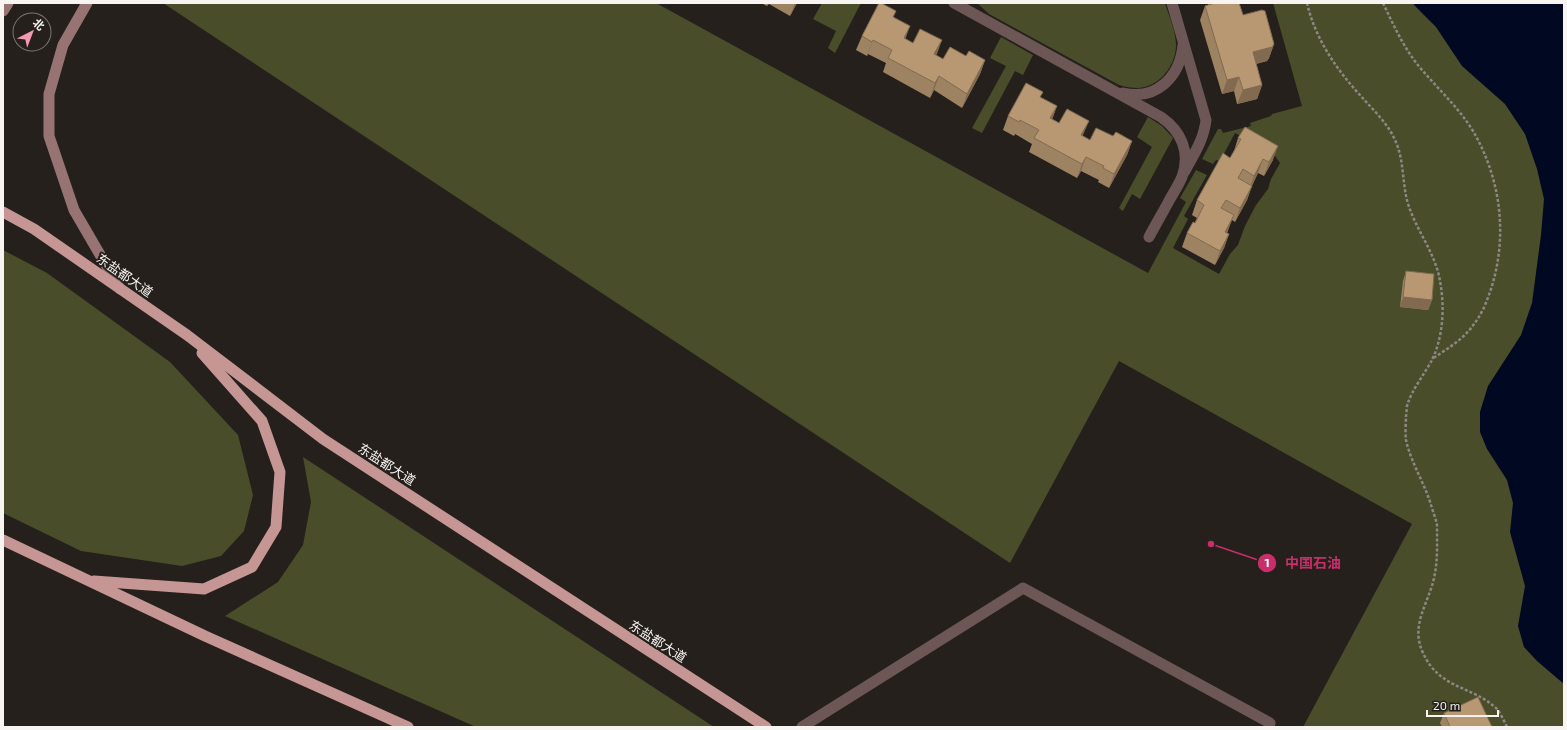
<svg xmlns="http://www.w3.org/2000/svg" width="1567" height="730" font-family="'Exo 2','Noto Sans SC',sans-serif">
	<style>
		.green { fill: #494d2a }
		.water { fill: #000822 }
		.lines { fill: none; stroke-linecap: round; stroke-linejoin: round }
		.path { stroke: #8c8884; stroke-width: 2.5; stroke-dasharray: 3 2; stroke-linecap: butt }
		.service { stroke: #6c5756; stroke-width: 11 }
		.secondary { stroke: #977473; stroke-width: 11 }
		.trunk { stroke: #c69694; stroke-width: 11 }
		.wall { fill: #9e8363 }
		.shaded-wall { fill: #816a50 }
		.building { fill: #b89873; stroke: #816a50 }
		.labels { text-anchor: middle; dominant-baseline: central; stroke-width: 4; stroke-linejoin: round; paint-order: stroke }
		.street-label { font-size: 13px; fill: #f7f4f1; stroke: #25201c }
		.leader { fill: none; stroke: #c72e6a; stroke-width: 1.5 }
		.callout-dot { fill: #c72e6a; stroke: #25201c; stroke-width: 1.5 }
		.mark-label { font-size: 12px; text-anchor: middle; font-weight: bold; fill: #fff }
		.callout-label { font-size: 14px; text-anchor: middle; font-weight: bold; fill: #c72e6a; stroke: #25201c; stroke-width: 4; stroke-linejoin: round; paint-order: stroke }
	</style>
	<rect width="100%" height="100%" fill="#25201c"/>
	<g class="green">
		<polygon points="163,3 656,3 1148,273 1186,202 1180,198 1196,170 1207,175 1184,216 1188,219 1173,248 1219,274 1230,254 1238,245 1245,226 1256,205 1268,189 1271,179 1280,163 1273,153 1235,133 1220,161 1216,160 1213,164 1202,159 1218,129 1221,129 1223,133 1251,126 1250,123 1271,116 1272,114 1302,106 1273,3 1564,3 1564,727 1303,727 1412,524 1119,361 1010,563"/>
		<polygon points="822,3 861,3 835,53 828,48 836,31 813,19"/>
		<path d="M977,3H1165C1169,16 1176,32 1176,45C1176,66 1159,87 1138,88C1131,88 1125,87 1119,85L989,14Z"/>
		<polygon points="1001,37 1033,55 1023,75 1015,71 982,133 972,128 1006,66 990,58"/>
		<polygon points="1148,117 1162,126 1173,138 1140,199 1132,194 1123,211 1119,208 1152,147 1137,137"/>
		<polygon points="3,250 47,273 170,362 238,435 253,495 244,531 221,556 182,566 81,551 3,513"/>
		<polygon points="303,457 714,727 476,727 225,616 278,582 303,545 311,502"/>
	</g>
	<polygon class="water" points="1413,3 1564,3 1564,684 1537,661 1524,647 1518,626 1525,586 1510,532 1513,503 1507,480 1487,449 1480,432 1480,412 1488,386 1521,335 1532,303 1541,235 1544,199 1537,169 1525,134 1505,104 1462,66 1436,27 1415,6"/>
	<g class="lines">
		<g class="path">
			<path d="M1307,3C1315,38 1336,69 1360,95C1372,109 1387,122 1395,140C1404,159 1402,180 1407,200C1414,227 1433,249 1439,276C1445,303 1444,335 1432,360C1425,373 1412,390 1408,403C1406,407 1407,412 1406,416C1406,423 1405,433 1406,440C1411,463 1425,484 1431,505C1433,512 1436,519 1437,525C1437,543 1438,561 1434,578C1428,605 1410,625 1423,653C1440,690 1472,685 1497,709C1501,714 1504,721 1507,727"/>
			<path d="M1383,3C1394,26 1405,51 1423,71C1440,91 1459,108 1473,131C1501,179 1508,236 1491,289C1487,301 1482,314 1474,324C1464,339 1447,349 1432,359"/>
		</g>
		<g class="service">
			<path d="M954,3L1161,117C1181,131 1191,152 1182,177C1179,184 1174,192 1170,199C1163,212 1156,224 1149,237"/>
			<path d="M1172,3L1206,120C1204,139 1194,154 1185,171"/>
			<path d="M1123,93C1156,101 1180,77 1183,45"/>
			<polyline points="802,727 1023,588 1270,723 1269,727"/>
		</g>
		<g class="secondary">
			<polyline points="87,3 63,45 49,94 49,136 74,210 120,289"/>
			<polyline points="3,11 8,3"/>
		</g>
		<g class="trunk">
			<polyline points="3,212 34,229 187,335 323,439 766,727"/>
			<polyline points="3,540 205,636 408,727"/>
			<polyline points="94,581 204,589 252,567 276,527 280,472 262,421 202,353"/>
		</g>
	</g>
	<g class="wall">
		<polygon points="761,3 797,3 790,16 769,4 767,6"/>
		<polygon points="1208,3 1239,3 1243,15 1274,44 1269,58 1267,61 1256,64 1262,85 1257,99 1237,104 1234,91 1222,94 1200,20 1205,6 1208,5"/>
		<polygon points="894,17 905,39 943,59 966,56 985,60 980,74 962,108 934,90 930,98 883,72 886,63 868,54 867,56 856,50 862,36"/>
		<polygon points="1041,98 1057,106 1052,119 1090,140 1113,136 1132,141 1127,155 1109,188 1098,182 1099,180 1081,171 1077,178 1029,152 1032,144 1015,134 1014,136 1003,130 1008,116"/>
		<polygon points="1245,127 1273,160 1264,176 1258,173 1252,186 1247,200 1235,222 1232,220 1227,233 1229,234 1224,248 1215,265 1182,247 1187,233 1195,223 1197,218 1192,215 1197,200 1230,158 1234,151 1238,138"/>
		<polygon points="1406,271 1432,300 1428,310 1400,307 1403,281"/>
		<polygon points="1444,713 1492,727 1442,727 1440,723"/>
	</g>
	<g class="shaded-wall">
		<polygon points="795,3 797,3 790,16"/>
		<polygon points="910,26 905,40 904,38"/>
		<polygon points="873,40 868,54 867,56 872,42"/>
		<polygon points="942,40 937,54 929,68 934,54"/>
		<polygon points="1274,44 1269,58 1267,61 1248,66 1253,52"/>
		<polygon points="985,60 980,74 962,108 967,94"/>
		<polygon points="939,76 934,90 930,98 935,83"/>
		<polygon points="1239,77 1234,91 1222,94 1227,80"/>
		<polygon points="1262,85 1257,99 1237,104 1243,90"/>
		<polygon points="1057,106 1052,120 1050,118"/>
		<polygon points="1089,121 1083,135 1076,149 1081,135"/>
		<polygon points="1132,141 1127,155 1109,188 1114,174"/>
		<polygon points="1278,146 1273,160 1264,176 1269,162"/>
		<polygon points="1086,157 1081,171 1077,178 1082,164"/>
		<polygon points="1263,159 1258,173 1249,190 1254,176"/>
		<polygon points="1252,186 1247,200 1235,222 1240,208"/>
		<polygon points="1234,215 1228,229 1219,246 1225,232"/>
		<polygon points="1229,234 1224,248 1215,265 1220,251"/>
		<polygon points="1403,297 1432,300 1428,310 1400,307"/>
	</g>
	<g class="building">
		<polygon points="879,3 881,3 896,11 893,17 910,26 904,38 913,43 920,29 942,40 934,54 943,59 950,47 966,56 969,51 985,60 967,94 939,76 935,83 888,58 892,50 873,40 872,42 862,36"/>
		<polygon points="1215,3 1239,3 1243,15 1262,10 1265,11 1274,44 1272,47 1253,52 1262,85 1243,90 1239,77 1227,80 1205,6"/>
		<polygon points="1026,83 1043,92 1040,97 1057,106 1050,118 1059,123 1067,109 1089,121 1081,135 1090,140 1096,128 1113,136 1116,132 1132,141 1114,174 1103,168 1104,166 1086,157 1082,164 1034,138 1039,130 1020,120 1019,122 1008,116"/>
		<polygon points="1245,127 1278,146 1269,162 1263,159 1254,176 1243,169 1238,178 1252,186 1240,208 1226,200 1221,208 1234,215 1225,232 1229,234 1220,251 1187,233 1193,222 1195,223 1204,205 1197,200 1223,153 1230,158 1241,139 1238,138"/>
		<polygon points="1406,271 1434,274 1432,300 1403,297"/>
		<polygon points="1478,697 1492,727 1450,727 1444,713"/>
	</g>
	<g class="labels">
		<g class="street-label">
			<text transform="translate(125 275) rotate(35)">东盐都大道</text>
			<text transform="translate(387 464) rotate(33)">东盐都大道</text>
			<text transform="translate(658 641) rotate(33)">东盐都大道</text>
		</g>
	</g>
	<path class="leader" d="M1211 544L1267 563"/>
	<g class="callout-dot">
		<circle cx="1211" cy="544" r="4"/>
		<circle cx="1267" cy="563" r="10"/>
	</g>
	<g class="mark-label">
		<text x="1267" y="567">1</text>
	</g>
	<g class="callout-label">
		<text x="1313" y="568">中国石油</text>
	</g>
	<rect width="1567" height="730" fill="none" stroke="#f7f4f1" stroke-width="8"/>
	<g transform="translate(32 32) rotate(42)"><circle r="19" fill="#25201c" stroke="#797571"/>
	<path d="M0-3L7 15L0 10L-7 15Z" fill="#f19ab1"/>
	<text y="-6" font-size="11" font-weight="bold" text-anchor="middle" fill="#f7f4f1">北</text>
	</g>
	<path d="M1427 710v6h71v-6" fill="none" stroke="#f7f4f1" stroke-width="2"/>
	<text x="1433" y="710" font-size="12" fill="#f7f4f1" stroke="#25201c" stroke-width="3" paint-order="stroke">20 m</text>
</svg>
